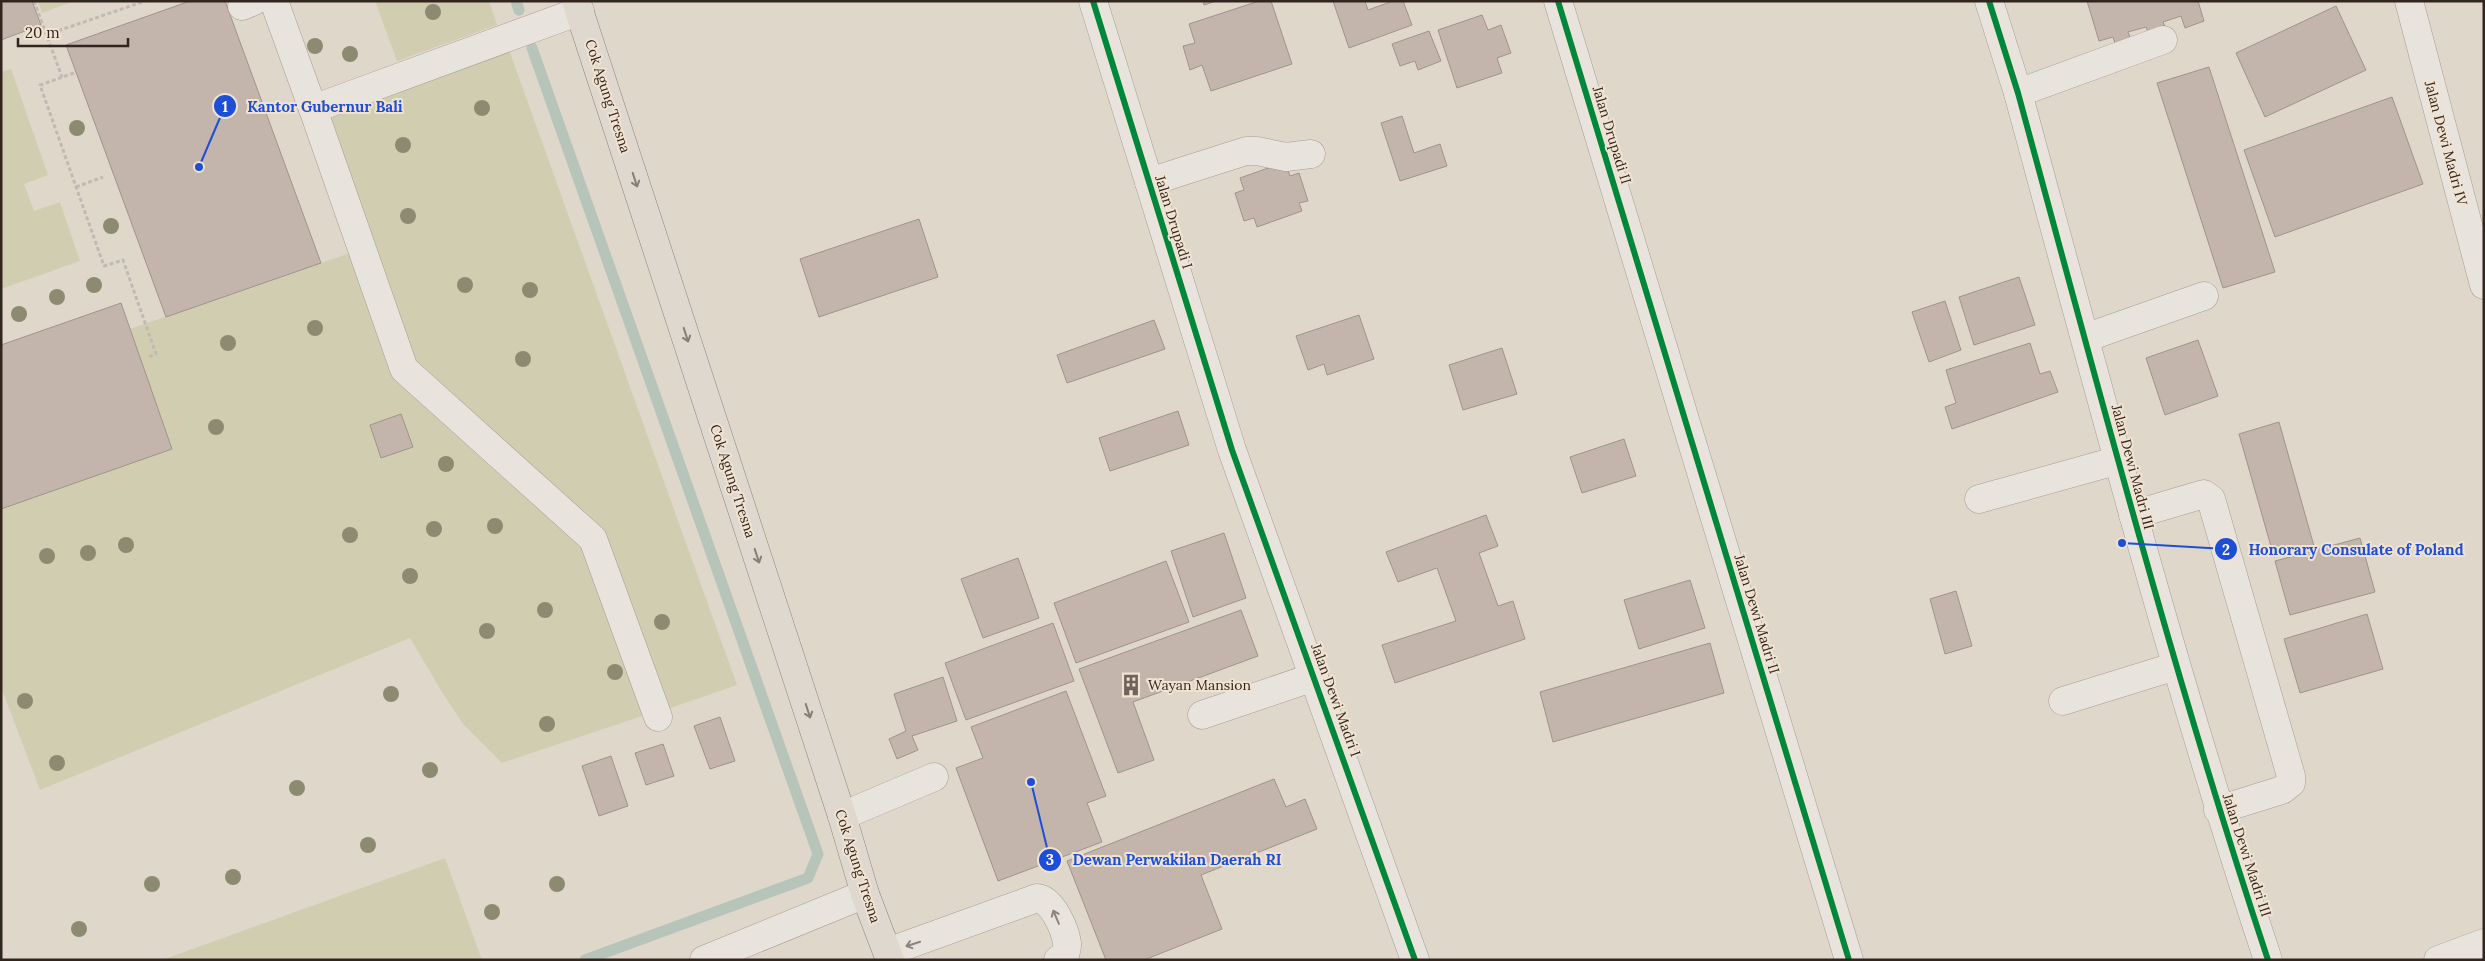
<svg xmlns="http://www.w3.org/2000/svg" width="2485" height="961" font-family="Lora,serif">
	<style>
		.green { fill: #d1cdb0 }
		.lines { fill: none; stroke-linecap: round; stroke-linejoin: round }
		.stream { stroke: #b7c4ba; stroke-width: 11 }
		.building { fill: #c3b5ac; stroke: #a0938b }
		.minor-casing { stroke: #a59d95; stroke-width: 29 }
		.major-casing { stroke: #8b837b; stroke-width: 29 }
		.path { stroke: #c1bab4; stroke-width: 3; stroke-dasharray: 4 2.5; stroke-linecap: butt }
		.minor { stroke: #e8e3dc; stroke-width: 28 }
		.major { stroke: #dfd8ce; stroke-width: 28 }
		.cycleway-casing { stroke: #f1e3d2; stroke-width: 9 }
		.cycleway { stroke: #00873e; stroke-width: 6 }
		.tree { fill: #8c8b71 }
		.oneway { stroke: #887e76 }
		.oneway2 { stroke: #8d847d }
		.labels { text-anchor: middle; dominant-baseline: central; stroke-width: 4; stroke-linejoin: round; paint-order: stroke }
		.street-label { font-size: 14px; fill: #32251e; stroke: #f1e3d2 }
		.poi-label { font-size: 14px; fill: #32251e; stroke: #f1e3d2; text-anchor: start }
		.leader { fill: none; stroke: #1d4ed8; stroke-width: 2 }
		.callout-dot { fill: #1d4ed8; stroke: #f1e3d2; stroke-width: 2 }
		.mark-label { font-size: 15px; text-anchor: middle; font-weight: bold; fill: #fff }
		.callout-label { font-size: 15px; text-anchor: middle; font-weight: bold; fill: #1d4ed8; stroke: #f1e3d2; stroke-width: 4; stroke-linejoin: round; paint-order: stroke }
	</style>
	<rect width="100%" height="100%" fill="#e0d7cb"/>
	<g class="green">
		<polygon points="38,1 74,1 42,13"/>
		<polygon points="375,1 489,1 497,25 397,61"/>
		<polygon points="508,47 737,685 659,712 597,538 408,362 320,115"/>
		<polygon points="11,69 48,175 24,184 34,211 60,202 80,261 1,289 1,72"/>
		<polygon points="350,253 393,371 589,542 651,713 502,763 463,724 442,692 410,638 40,790 1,687 1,509 172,448 130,329"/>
		<polygon points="445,858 482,960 162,960"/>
	</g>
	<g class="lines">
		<g class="stream">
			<polyline points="516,1 519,10"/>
			<polyline points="532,48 818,854 808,878 585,960"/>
		</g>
	</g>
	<g class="building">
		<polygon points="1,1 32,1 41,25 1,40"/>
		<polygon points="190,1 225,1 321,263 166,317 66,45"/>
		<polygon points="1203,1 1216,1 1204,5"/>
		<polygon points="1259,1 1271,1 1292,64 1211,91 1202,65 1190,70 1183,46 1195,43 1189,24"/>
		<polygon points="1333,1 1365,1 1368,10 1393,1 1403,1 1412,25 1349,48"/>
		<polygon points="2087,1 2198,1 2204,21 2185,28 2181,16 2163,22 2168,34 2151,40 2146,27 2128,32 2134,47 2118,52 2113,37 2099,41"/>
		<polygon points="2336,6 2366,70 2265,117 2236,53"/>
		<polygon points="1482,15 1488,30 1501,25 1511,53 1497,58 1502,73 1457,88 1438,30"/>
		<polygon points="1429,31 1441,61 1418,70 1415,61 1400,66 1392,44"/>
		<polygon points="2209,67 2275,272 2223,288 2157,83"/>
		<polygon points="2392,97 2423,184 2275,237 2244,150"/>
		<polygon points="1402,116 1414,153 1440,144 1447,166 1400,181 1381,123"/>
		<polygon points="1285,162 1290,176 1299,173 1308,201 1299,203 1302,211 1257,227 1254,218 1244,221 1235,193 1244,190 1240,178"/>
		<polygon points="919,219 938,277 819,317 800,259"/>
		<polygon points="2019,277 2035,325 1974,345 1959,297"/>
		<polygon points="1945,301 1961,350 1929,362 1912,312"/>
		<polygon points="121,303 172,449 1,509 1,345"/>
		<polygon points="1359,315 1374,359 1327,375 1324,364 1308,370 1296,336"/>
		<polygon points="1154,320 1165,349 1067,383 1057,355"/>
		<polygon points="2198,340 2218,396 2165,415 2146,358"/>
		<polygon points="2030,343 2040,374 2050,371 2058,392 1952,429 1945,407 1956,403 1946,370"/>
		<polygon points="1502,348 1517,394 1463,410 1449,365"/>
		<polygon points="1178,411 1189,445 1110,471 1099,438"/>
		<polygon points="401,414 413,447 381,458 370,425"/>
		<polygon points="2279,422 2314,546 2274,557 2239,434"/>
		<polygon points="1624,439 1636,476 1582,493 1570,457"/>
		<polygon points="1486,515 1498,546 1479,553 1498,606 1513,601 1525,639 1395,683 1382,645 1456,621 1437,568 1398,582 1386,552"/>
		<polygon points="1224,533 1246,598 1193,617 1171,551"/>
		<polygon points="2360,538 2375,592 2290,615 2275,561"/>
		<polygon points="1018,558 1039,618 983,638 961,579"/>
		<polygon points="1166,561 1189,622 1076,663 1054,603"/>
		<polygon points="1690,580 1705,628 1639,649 1624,600"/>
		<polygon points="1956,591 1972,646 1945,654 1930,599"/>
		<polygon points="1241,610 1258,656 1133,702 1154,760 1118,773 1079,669"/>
		<polygon points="2367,614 2383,669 2300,693 2284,639"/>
		<polygon points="1053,623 1074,681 966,720 945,663"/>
		<polygon points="1710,643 1724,693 1553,742 1540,692"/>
		<polygon points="943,677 957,721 912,736 918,750 897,759 889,739 906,731 894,694"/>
		<polygon points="1066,691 1106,796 1087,803 1102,842 998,881 956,768 983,758 971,727"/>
		<polygon points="720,717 735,761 710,769 694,726"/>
		<polygon points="663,744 674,776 646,785 635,753"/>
		<polygon points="611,756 628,806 599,816 582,766"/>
		<polygon points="1274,779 1286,807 1305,799 1317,829 1201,875 1222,929 1144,960 1106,960 1067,861"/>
	</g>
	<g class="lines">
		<g class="minor-casing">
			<g id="minor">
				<polyline points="274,1 313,109 580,11"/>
				<polyline points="1093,1 1232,450 1415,960"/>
				<polyline points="1558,1 1849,960"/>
				<path d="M1989,1L2018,93C2097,383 2173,674 2268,960"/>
				<polyline points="2409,1 2484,285"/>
				<polyline points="242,6 254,1"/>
				<polyline points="2018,93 2163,40"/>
				<polyline points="313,109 404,369 593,539 658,717"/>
				<polyline points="1149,182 1246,151 1257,151 1286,157 1311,154"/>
				<polyline points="2085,338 2204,296"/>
				<polyline points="1979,499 2119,460"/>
				<polyline points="2133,515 2204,494 2211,499 2291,776 2291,783 2282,790 2218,810"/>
				<polyline points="2063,701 2176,666"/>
				<polyline points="1202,715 1314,677"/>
				<polyline points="842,816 934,777"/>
				<path d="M888,952L1037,898C1052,899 1065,929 1067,943C1068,946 1066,951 1065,955L1058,960"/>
				<polyline points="704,960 865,894"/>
				<polyline points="2438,960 2484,943"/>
			</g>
		</g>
		<g class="major-casing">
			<polyline id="major" points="576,1 842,816 865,894 890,960"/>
		</g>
		<g class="path">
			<polyline points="34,1 62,77"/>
			<polyline points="46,35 145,1"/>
			<polyline points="74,73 40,85 104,266 123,260 156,354 149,357"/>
			<polyline points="76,187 103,177"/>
		</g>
		<use href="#minor" class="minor"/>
		<use href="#major" class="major"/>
		<g class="cycleway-casing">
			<g id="cycleway">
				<polyline points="1093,1 1232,450 1415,960"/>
				<polyline points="1558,1 1849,960"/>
				<path d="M1989,1L2018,93C2097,383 2173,674 2268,960"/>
			</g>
		</g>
		<use href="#cycleway" class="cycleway"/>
	</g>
	<g class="tree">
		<circle cx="433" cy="12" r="8"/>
		<circle cx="315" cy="46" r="8"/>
		<circle cx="350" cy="54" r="8"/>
		<circle cx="482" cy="108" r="8"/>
		<circle cx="77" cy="128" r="8"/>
		<circle cx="403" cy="145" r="8"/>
		<circle cx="408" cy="216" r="8"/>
		<circle cx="111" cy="226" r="8"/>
		<circle cx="94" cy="285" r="8"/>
		<circle cx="465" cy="285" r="8"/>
		<circle cx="530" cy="290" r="8"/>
		<circle cx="57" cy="297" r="8"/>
		<circle cx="19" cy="314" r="8"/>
		<circle cx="315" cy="328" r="8"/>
		<circle cx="228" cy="343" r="8"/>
		<circle cx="523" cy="359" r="8"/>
		<circle cx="216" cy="427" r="8"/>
		<circle cx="446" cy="464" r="8"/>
		<circle cx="495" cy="526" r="8"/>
		<circle cx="434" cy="529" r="8"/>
		<circle cx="350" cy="535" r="8"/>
		<circle cx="126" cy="545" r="8"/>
		<circle cx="88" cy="553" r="8"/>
		<circle cx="47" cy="556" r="8"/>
		<circle cx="410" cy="576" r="8"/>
		<circle cx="545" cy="610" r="8"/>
		<circle cx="662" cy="622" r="8"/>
		<circle cx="487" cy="631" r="8"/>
		<circle cx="615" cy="672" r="8"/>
		<circle cx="391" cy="694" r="8"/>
		<circle cx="25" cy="701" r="8"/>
		<circle cx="547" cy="724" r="8"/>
		<circle cx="57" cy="763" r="8"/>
		<circle cx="430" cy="770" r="8"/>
		<circle cx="297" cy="788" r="8"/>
		<circle cx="368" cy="845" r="8"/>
		<circle cx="233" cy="877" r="8"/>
		<circle cx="152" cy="884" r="8"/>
		<circle cx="557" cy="884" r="8"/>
		<circle cx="492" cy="912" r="8"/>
		<circle cx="79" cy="929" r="8"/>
	</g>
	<defs><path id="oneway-shaft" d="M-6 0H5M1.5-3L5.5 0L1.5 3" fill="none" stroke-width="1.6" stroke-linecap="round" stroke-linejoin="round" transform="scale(1.25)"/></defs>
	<g class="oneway">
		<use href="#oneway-shaft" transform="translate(635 180) rotate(72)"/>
		<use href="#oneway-shaft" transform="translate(686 335) rotate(72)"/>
		<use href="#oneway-shaft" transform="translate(757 556) rotate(72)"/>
		<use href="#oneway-shaft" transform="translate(808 711) rotate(72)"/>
	</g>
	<g class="oneway2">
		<use href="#oneway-shaft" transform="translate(1056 917) rotate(-113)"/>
		<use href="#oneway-shaft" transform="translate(913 944) rotate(162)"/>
	</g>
	<defs>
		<g id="building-bare" transform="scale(1.725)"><path d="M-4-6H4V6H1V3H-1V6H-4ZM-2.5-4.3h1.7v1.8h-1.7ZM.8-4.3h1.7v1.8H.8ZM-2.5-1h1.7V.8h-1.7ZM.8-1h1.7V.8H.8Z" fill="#6f635b" stroke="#f1e3d2" stroke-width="2.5" paint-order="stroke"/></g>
	</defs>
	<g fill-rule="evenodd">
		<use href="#building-bare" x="1131" y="685"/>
	</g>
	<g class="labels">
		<g class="street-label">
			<text transform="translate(608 96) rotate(72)">Cok Agung Tresna</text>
			<text transform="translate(1612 135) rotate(73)">Jalan Drupadi II</text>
			<text transform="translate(2446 143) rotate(75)">Jalan Dewi Madri IV</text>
			<text transform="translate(1174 222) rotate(73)">Jalan Drupadi I</text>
			<text transform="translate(2133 467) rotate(75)">Jalan Dewi Madri III</text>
			<text transform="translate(733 481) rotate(72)">Cok Agung Tresna</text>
			<text transform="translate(1757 614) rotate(73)">Jalan Dewi Madri II</text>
			<text transform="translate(1336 700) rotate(70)">Jalan Dewi Madri I</text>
			<text transform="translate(2247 855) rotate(72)">Jalan Dewi Madri III</text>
			<text transform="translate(858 866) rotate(72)">Cok Agung Tresna</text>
		</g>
		<g class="poi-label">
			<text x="1148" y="685">Wayan Mansion</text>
		</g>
	</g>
	<path class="leader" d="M199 167L225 106M2122 543L2226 549M1031 782L1050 860"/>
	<g class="callout-dot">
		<circle cx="199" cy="167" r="5"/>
		<circle cx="2122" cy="543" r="5"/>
		<circle cx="1031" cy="782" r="5"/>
		<circle cx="225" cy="106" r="12"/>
		<circle cx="2226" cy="549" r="12"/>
		<circle cx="1050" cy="860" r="12"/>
	</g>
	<g class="mark-label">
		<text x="225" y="112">1</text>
		<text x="2226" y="555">2</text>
		<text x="1050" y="865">3</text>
	</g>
	<g class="callout-label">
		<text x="325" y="112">Kantor Gubernur Bali</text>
		<text x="2356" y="555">Honorary Consulate of Poland</text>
		<text x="1177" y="865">Dewan Perwakilan Daerah RI</text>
	</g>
	<rect width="2485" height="961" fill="none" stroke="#32251e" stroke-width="5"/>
	<path d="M18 38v8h110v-8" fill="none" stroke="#32251e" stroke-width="2.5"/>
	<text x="25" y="38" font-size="15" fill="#32251e" stroke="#f1e3d2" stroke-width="4" paint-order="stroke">20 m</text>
</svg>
